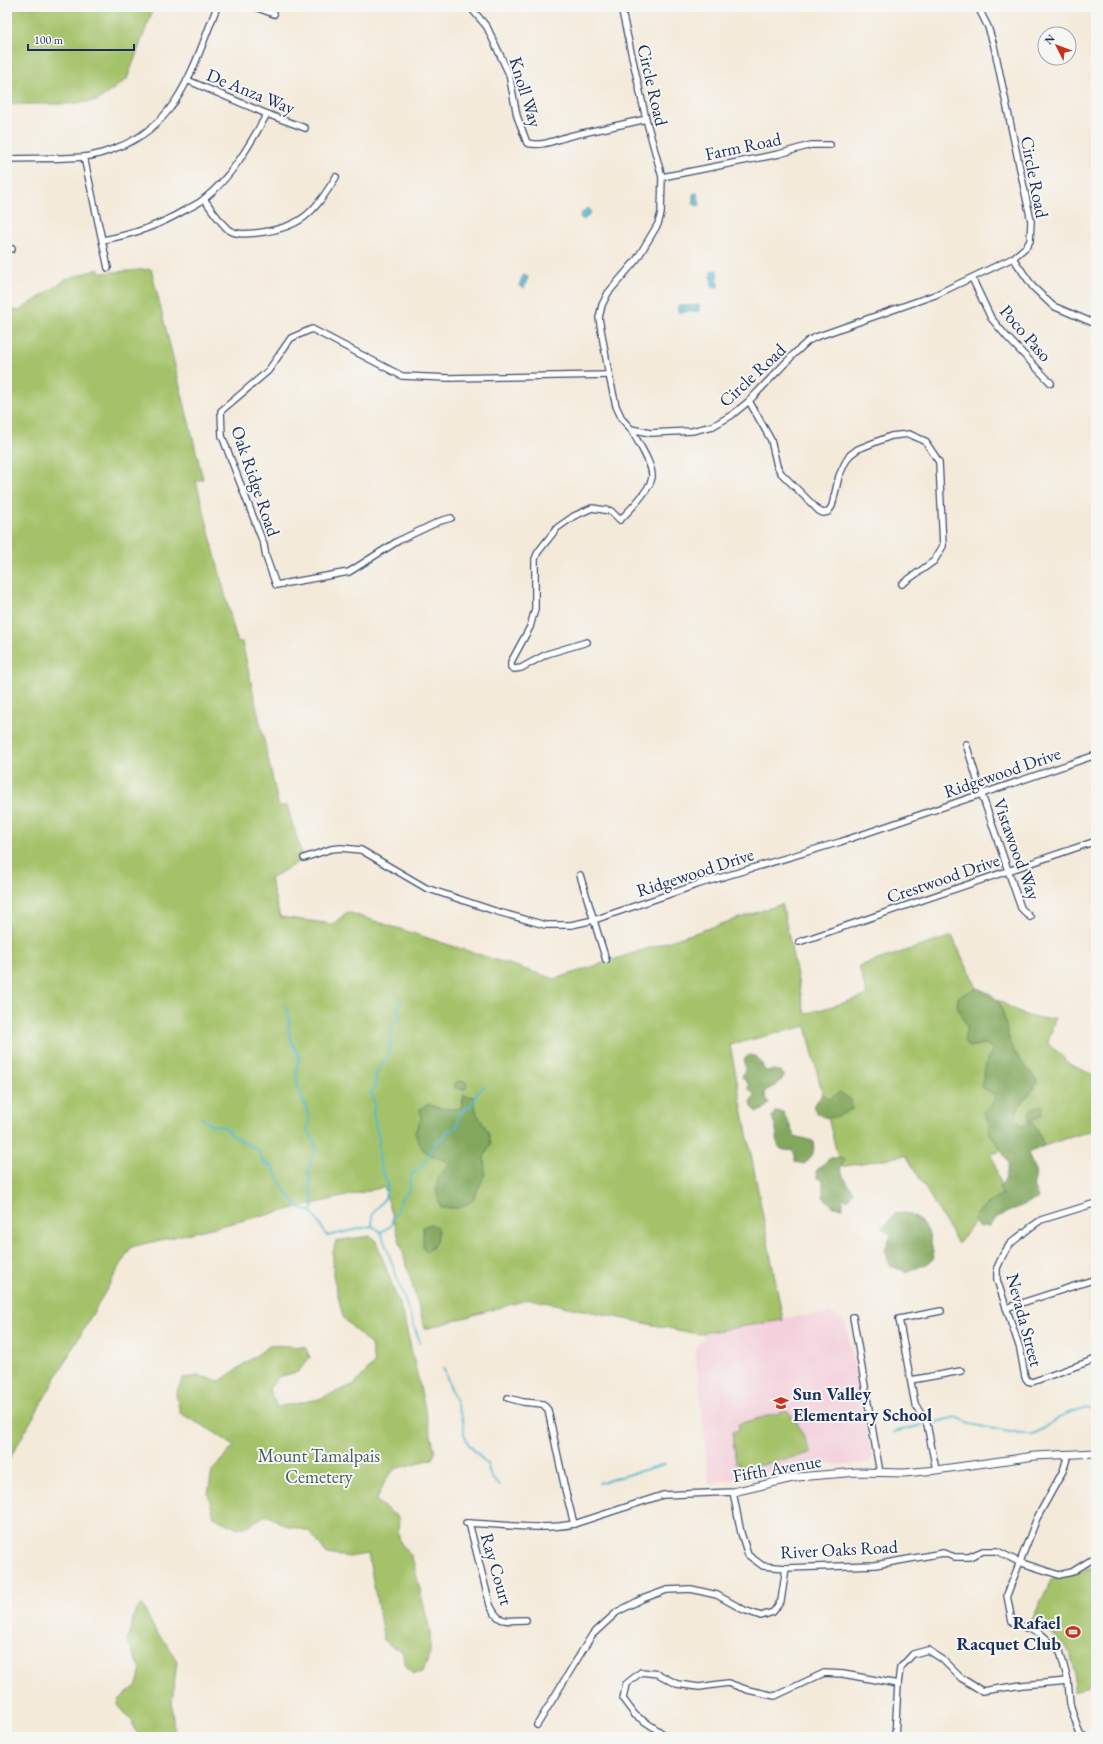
<svg xmlns="http://www.w3.org/2000/svg" width="1103" height="1744" font-family="'EB Garamond',serif">
	<style>
		.built { fill: #f4cfdc }
		.green { fill: #a4c269; stroke: #607864 }
		.forest { fill: #83a85d; stroke: #4f6c5e }
		.water { fill: #52b9d0; stroke: #367497 }
		.lines { fill: none; stroke-linecap: round; stroke-linejoin: round }
		.stream { stroke: #52b9d0; stroke-width: 2 }
		.minor-casing { stroke: #3c4b71; stroke-width: 8 }
		.tertiary-casing { stroke: #3c4b71; stroke-width: 9 }
		.minor { stroke: #fff; stroke-width: 5.5 }
		.tertiary { stroke: #fff; stroke-width: 7 }
		.labels { text-anchor: middle; dominant-baseline: central; stroke-width: 4; stroke-linejoin: round; paint-order: stroke }
		.street-label { font-size: 18px; fill: #1b2f5e; stroke: #f6f6f2 }
		.poi-label { font-size: 18px; font-weight: bold; fill: #1b2f5e; stroke: #f6f6f2; text-anchor: start }
		.park-label { font-size: 18px; fill: #445b61; stroke: #f6f6f2 }
	</style>
	<rect width="100%" height="100%" fill="#f6f6f2"/>
	<filter id="ink" filterUnits="userSpaceOnUse"><feTurbulence type="fractalNoise" baseFrequency=".025" numOctaves="2"/><feDisplacementMap in="SourceGraphic" scale="8" xChannelSelector="R" yChannelSelector="G"/><feConvolveMatrix kernelMatrix="1 2 1 2 8 2 1 2 1" color-interpolation-filters="sRGB"/></filter>
	<filter id="wash" filterUnits="userSpaceOnUse"><feTurbulence type="fractalNoise" baseFrequency=".012" numOctaves="4" result="noise"/><feDisplacementMap in="SourceGraphic" scale="16" xChannelSelector="R" yChannelSelector="G"/><feGaussianBlur stdDeviation="0.9" result="paint"/><feColorMatrix in="noise" values="0 0 0 0 0 0 0 0 0 0 0 0 0 0 0 0 0 1.4 0 .05"/><feComposite in="paint" operator="in"/></filter>
	<g filter="url(#wash)">
		<rect width="100%" height="100%" fill="#f4eada"/>
		<polygon class="built" points="828,1313 835,1315 843,1321 846,1325 872,1457 871,1461 867,1463 793,1467 709,1484 695,1349 705,1334 740,1326 741,1323"/>
		<g class="green">
			<polygon points="7,7 154,7 127,79 97,101 64,104 7,104"/>
			<polygon points="98,269 101,273 151,269 203,479 196,481 237,641 242,642 279,807 287,805 303,859 270,879 280,917 333,924 347,912 555,979 782,904 805,1014 867,996 859,966 952,936 977,988 1022,1014 1040,1019 1055,1018 1048,1043 1071,1065 1094,1075 1096,1080 1096,1129 1044,1146 1041,1138 992,1154 1004,1199 992,1201 958,1244 906,1155 840,1167 806,1026 730,1045 783,1320 697,1334 530,1299 425,1329 384,1187 131,1247 7,1463 7,309 19,311 67,279"/>
			<path d="M370,1236L376,1241L404,1318L435,1452L432,1459L395,1469L386,1479L376,1501L399,1518L398,1531L400,1542L412,1557L430,1631V1652L423,1672L413,1674L406,1666L402,1651L391,1646L384,1640L368,1554L349,1557L327,1554L309,1531L285,1525L266,1515C240,1531 241,1532 214,1517L208,1494L212,1471L234,1446L214,1432L180,1413L176,1394L183,1378L199,1376L220,1381L271,1345L305,1347L310,1357L298,1372L278,1377L269,1389L277,1407L319,1399L355,1384L374,1363L371,1345L355,1330L343,1317L333,1275V1253L336,1241Z"/>
			<polygon points="786,1411 792,1415 791,1417 797,1422 811,1453 740,1470 739,1463 736,1463 732,1432 739,1430 738,1424"/>
			<path d="M1096,1567V1678L1087,1686L1074,1692C1074,1684 1076,1675 1074,1667C1070,1645 1050,1630 1031,1622L1051,1580Z"/>
			<polygon points="142,1604 156,1632 168,1646 177,1661 172,1702 174,1737 139,1737 131,1720 118,1705 119,1700 137,1685 141,1669 127,1641 135,1612"/>
		</g>
		<g class="forest">
			<path d="M977,988C982,990 989,993 993,996C1006,1008 1005,1030 1011,1045C1018,1060 1030,1069 1038,1083L1018,1108L1015,1119L1022,1126L1033,1122L1038,1131L1044,1146L1028,1153C1030,1159 1033,1165 1035,1171C1038,1182 1028,1182 1039,1198L999,1216L989,1226L978,1227L973,1219L986,1204L1002,1195L999,1186L1005,1180L1009,1163L988,1130L990,1127L984,1111L992,1104L995,1097L990,1092L981,1087L987,1060L993,1049L985,1044L969,1047L964,1041L967,1026L957,1006L958,997Z"/>
			<polygon points="750,1055 756,1056 761,1062 765,1071 772,1070 781,1071 784,1077 776,1086 766,1090 765,1095 769,1104 763,1110 756,1112 752,1106 751,1100 755,1096 748,1088 749,1085 742,1077 746,1067 744,1064 745,1058"/>
			<polygon points="459,1081 466,1082 467,1086 464,1090 454,1087 454,1084"/>
			<path d="M840,1092L851,1100L852,1109C837,1118 821,1124 813,1106L823,1094L830,1099Z"/>
			<path d="M464,1095L473,1097L477,1114L488,1131L491,1144L484,1157L485,1174L473,1200L461,1208H441C433,1185 434,1182 450,1163C444,1160 429,1155 426,1152C420,1148 417,1138 415,1132L421,1119L420,1109L429,1104C440,1109 448,1110 461,1108Z"/>
			<polygon points="1038,1106 1043,1106 1042,1115 1029,1121 1027,1120 1030,1116 1029,1111"/>
			<path d="M776,1111L783,1112L795,1136L813,1141C815,1152 813,1158 804,1164L795,1162V1155L792,1150C774,1152 779,1142 776,1130C775,1125 773,1121 772,1117Z"/>
			<polygon points="841,1157 845,1161 840,1167 843,1176 853,1191 848,1200 843,1197 843,1208 834,1207 823,1197 823,1180 817,1178 816,1171 830,1158"/>
			<path d="M905,1212C930,1224 929,1232 934,1258L927,1264L906,1272L890,1266L885,1249L891,1235L882,1228L896,1213Z"/>
			<path d="M431,1224L437,1227C440,1238 435,1247 426,1252L423,1248V1227Z"/>
		</g>
		<g class="water">
			<polygon points="697,193 700,205 696,206 693,203 693,194"/>
			<polygon points="588,208 591,212 584,220 580,217 581,214"/>
			<polygon points="717,270 718,287 712,287 711,271"/>
			<polygon points="523,275 528,277 524,288 519,286"/>
			<polygon points="699,305 699,311 678,312 678,306"/>
		</g>
		<g class="lines">
			<g class="stream">
				<path d="M286,1006L290,1019L288,1027L292,1043L299,1056L296,1072L299,1092L306,1107L310,1124L307,1130C310,1134 314,1139 315,1144C318,1153 310,1159 309,1167C307,1178 313,1187 311,1198L314,1203L312,1212"/>
				<polyline points="201,1117 212,1125 225,1127 231,1135 258,1150 263,1162 273,1167 285,1191 298,1207 312,1212 327,1236 372,1226 381,1232 420,1343"/>
				<polyline points="372,1226 372,1215 376,1209 385,1198 388,1183 381,1169 378,1146 379,1141 373,1112 375,1105 371,1092 375,1087 376,1073 389,1054 393,1024 400,1016 397,1009 401,1000"/>
				<path d="M381,1232L392,1225V1220C400,1211 398,1203 404,1195C406,1192 409,1191 409,1188C410,1184 410,1180 411,1176C413,1170 419,1171 422,1166C429,1157 431,1141 443,1138L447,1131H451L457,1127C458,1114 459,1111 471,1106L477,1093L485,1086"/>
				<polyline points="443,1367 460,1413 464,1424 464,1434 469,1445 487,1464 491,1477 499,1485"/>
				<polyline points="933,1423 956,1417 975,1425 1019,1434 1033,1434 1043,1429 1065,1414 1081,1409 1096,1408"/>
				<polyline points="894,1432 922,1425"/>
				<polyline points="599,1483 665,1464"/>
			</g>
		</g>
	</g>
	<g filter="url(#ink)">
		<g class="lines">
			<g class="minor-casing">
				<g id="minor">
					<polyline points="255,7 274,14"/>
					<path d="M470,7L487,27L509,74L517,116L527,143C543,147 554,140 570,136C595,130 621,125 646,119"/>
					<polyline points="621,7 646,119 662,177 661,213 658,224 637,259 608,293 602,305 599,318 609,375 616,406 622,419 631,429 650,433 692,431 713,426 732,415 749,401 794,354 808,341 816,337 935,295 1013,258 1026,247 1030,241 1031,221 994,46 988,27 978,7"/>
					<polyline points="187,80 267,114 305,128"/>
					<polyline points="84,157 108,268"/>
					<path d="M7,159C32,158 58,159 84,157C94,156 106,152 116,148C180,125 194,64 217,7"/>
					<polyline points="662,177 779,154 811,145 830,145"/>
					<path d="M204,199C210,207 222,225 229,230C237,235 247,234 256,233C301,228 313,214 336,177"/>
					<path d="M103,240C134,234 158,226 185,210C191,207 198,204 204,199C232,177 250,144 267,114"/>
					<polyline points="7,248 12,249"/>
					<polyline points="1013,258 1033,287 1053,306 1096,324"/>
					<polyline points="972,278 991,318 1007,337 1051,383"/>
					<polyline points="749,401 771,440 777,466 781,473 819,511 823,513 828,512 832,506 839,476 845,463 850,455 858,449 891,436 909,434 925,441 939,462 943,546 934,561 902,584"/>
					<polyline points="451,518 440,521 398,541 349,572 276,585 266,557 264,545 222,436 221,411 268,371 291,338 312,329 402,376 449,378 609,375"/>
					<path d="M587,642L547,654L521,668L514,669L511,667V662L530,627L535,609V559L538,552L557,528L574,516L592,508L611,511L620,520C629,511 651,489 652,477C653,464 637,441 631,429"/>
					<polyline points="1095,643 1096,644"/>
					<polyline points="966,744 982,795 1021,908 1030,917"/>
					<polyline points="304,858 331,849 341,848 361,850 426,888 495,911 545,925 571,925 594,920 699,884 840,842 1096,755"/>
					<polyline points="580,875 606,960"/>
					<polyline points="799,942 1096,841"/>
					<polyline points="1096,1203 1041,1220 1031,1227 1010,1244 1003,1255 997,1268 997,1280 1020,1349 1025,1377 1028,1381 1032,1382 1096,1359"/>
					<polyline points="1006,1308 1096,1279"/>
					<polyline points="853,1317 880,1473"/>
					<polyline points="911,1380 961,1371"/>
					<polyline points="508,1398 523,1402 543,1404 548,1410 565,1489 574,1524"/>
					<polyline points="1068,1455 1063,1471 1037,1518 1007,1595 1012,1622 1041,1634 1060,1651 1068,1681 1070,1704 1080,1735 1084,1737"/>
					<polyline points="936,1470 927,1424 915,1404 899,1319 941,1311"/>
					<path d="M466,1523C503,1524 538,1531 574,1524L663,1495L733,1492L741,1533L748,1555L763,1566L786,1568L875,1565L943,1553L955,1557H969L983,1551H997L1019,1562L1059,1575L1072,1572L1096,1557"/>
					<path d="M469,1523L490,1605C499,1625 506,1620 526,1620"/>
					<polyline points="537,1725 592,1635 617,1612 642,1599 667,1590 691,1589 717,1595 744,1610 761,1616 773,1612 781,1601 786,1568"/>
					<polyline points="668,1737 635,1715 623,1699 626,1684 641,1672 658,1674 677,1684 699,1687 728,1683 748,1690 775,1696 824,1673 843,1674 898,1684"/>
					<polyline points="895,1737 898,1684 900,1668 913,1654 928,1650 942,1659 961,1678 982,1691 1022,1685 1068,1681"/>
				</g>
			</g>
			<g class="tertiary-casing">
				<polyline id="tertiary" points="733,1492 797,1477 858,1472 904,1473 936,1470 1035,1456 1096,1453"/>
			</g>
			<use href="#minor" class="minor"/>
			<use href="#tertiary" class="tertiary"/>
		</g>
	</g>
	<defs>
		<g id="school-bare" transform="scale(1.2)"><path d="M0-5L7-2L0 1L-7-2ZM-4 1L0 2.5L4 1V4Q0 6-4 4Z" fill="#c8321e" stroke="#f6f6f2" stroke-width="2.5" paint-order="stroke"/></g>
		<g id="stadium-bare" transform="scale(1.2)"><path d="M0-5a6.5 5 0 1 0 0 10a6.5 5 0 1 0 0-10ZM-3.5-1.8h7v3.6h-7Z" fill="#c8321e" stroke="#f6f6f2" stroke-width="2.5" paint-order="stroke"/></g>
	</defs>
	<g fill-rule="evenodd">
		<use href="#school-bare" x="781" y="1403"/>
		<use href="#stadium-bare" x="1073" y="1632"/>
	</g>
	<g class="labels">
		<g class="street-label">
			<text transform="translate(653 85) rotate(77)">Circle Road</text>
			<text transform="translate(251 91) rotate(22)">De Anza Way</text>
			<text transform="translate(526 92) rotate(73)">Knoll Way</text>
			<text transform="translate(743 146) rotate(-12)">Farm Road</text>
			<text transform="translate(1035 177) rotate(79)">Circle Road</text>
			<text transform="translate(1026 333) rotate(49)">Poco Paso</text>
			<text transform="translate(752 375) rotate(-43)">Circle Road</text>
			<text transform="translate(256 481) rotate(71)">Oak Ridge Road</text>
			<text transform="translate(1002 772) rotate(-19)">Ridgewood Drive</text>
			<text transform="translate(1017 849) rotate(70)">Vistawood Way</text>
			<text transform="translate(695 872) rotate(-18)">Ridgewood Drive</text>
			<text transform="translate(943 878) rotate(-19)">Crestwood Drive</text>
			<text transform="translate(1025 1320) rotate(75)">Nevada Street</text>
			<text transform="translate(777 1468) rotate(-10)">Fifth Avenue</text>
			<text transform="translate(839 1549) rotate(-3)">River Oaks Road</text>
			<text transform="translate(497 1569) rotate(74)">Ray Court</text>
		</g>
		<g class="poi-label">
			<text x="793" y="1393">Sun Valley<tspan x="793" dy="21">Elementary School</tspan></text>
			<text x="1061" y="1622" text-anchor="end">Rafael<tspan x="1061" dy="21">Racquet Club</tspan></text>
		</g>
		<g class="park-label">
			<text x="319" y="1455">Mount Tamalpais<tspan x="319" dy="21">Cemetery</tspan></text>
		</g>
	</g>
	<rect width="1103" height="1744" fill="none" stroke="#f6f6f2" stroke-width="24"/>
	<g transform="translate(1057 46) rotate(312)"><circle r="19" fill="#f6f6f2" stroke="#9ea6b7"/>
	<path d="M0-3L7 15L0 10L-7 15Z" fill="#c8321e"/>
	<text y="-6" font-size="11" font-weight="bold" text-anchor="middle" fill="#1b2f5e">N</text>
	</g>
	<path d="M28 44v6h106v-6" fill="none" stroke="#1b2f5e" stroke-width="2"/>
	<text x="34" y="44" font-size="12" fill="#1b2f5e" stroke="#f6f6f2" stroke-width="3" paint-order="stroke">100 m</text>
</svg>
